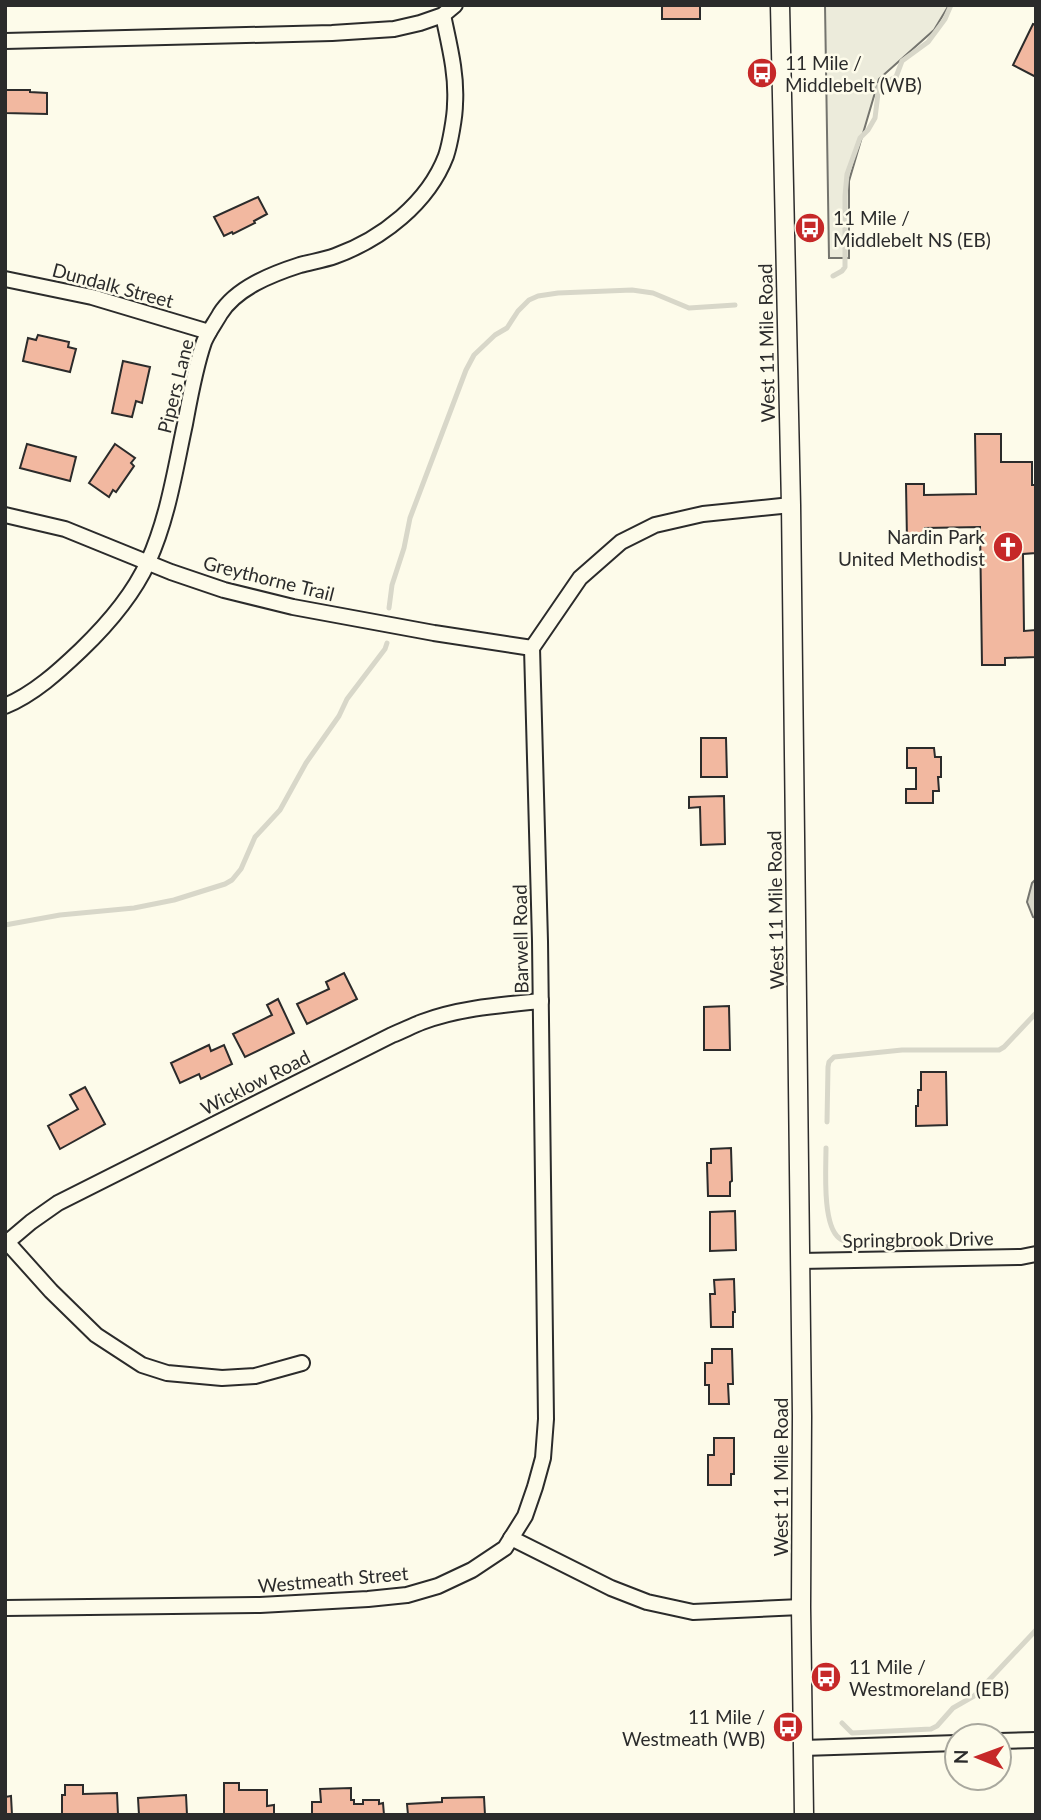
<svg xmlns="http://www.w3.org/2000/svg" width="1041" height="1820" font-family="Lato,sans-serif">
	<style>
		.green { fill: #ecebdb; stroke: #74746e; stroke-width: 2 }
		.water { fill: #d8d7c9; stroke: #74746e; stroke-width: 2 }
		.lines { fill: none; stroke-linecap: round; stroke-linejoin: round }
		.stream { stroke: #d8d7c9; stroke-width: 5 }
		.building { fill: #f2b8a0; stroke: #2b2b2b; stroke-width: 2 }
		.minor-casing { stroke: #2b2b2b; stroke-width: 18 }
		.tertiary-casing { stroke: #2b2b2b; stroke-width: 21 }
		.minor { stroke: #fdfbea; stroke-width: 14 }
		.tertiary { stroke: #fdfbea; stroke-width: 18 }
		.labels { text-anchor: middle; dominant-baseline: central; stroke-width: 5; stroke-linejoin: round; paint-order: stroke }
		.poi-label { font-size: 19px; fill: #2b2b2b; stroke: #fdfbea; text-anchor: start }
		.street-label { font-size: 19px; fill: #2b2b2b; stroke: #fdfbea }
	</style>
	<rect width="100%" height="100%" fill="#fdfbea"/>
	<polygon class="green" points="825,5 949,5 934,30 879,79 849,181 849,258 829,258"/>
	<polygon class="water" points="1036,879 1036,918 1033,917 1027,902 1032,883"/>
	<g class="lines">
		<g class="stream">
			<polyline points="833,276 842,271 845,267 845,196 847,174 860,138 868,130 875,118 879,85 896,77 902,61 928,42 945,19 951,5"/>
			<polyline points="389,608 392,585 404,548 410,518 466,370 474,355 495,335 507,328 518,311 529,300 538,296 558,293 632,290 653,293 689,308 735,305"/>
			<polyline points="5,925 60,915 134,908 174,900 225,884 232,880 241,869 255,837 280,810 306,763 339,716 347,699 385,649 387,643"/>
			<polyline points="827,1122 828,1067 829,1062 834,1057 902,1050 999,1050 1004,1047 1036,1013"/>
			<path d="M826,1148C826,1168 822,1225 839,1238C848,1246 881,1247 893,1247C911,1247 930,1245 948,1247"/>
			<polyline points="842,1723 852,1733 931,1729 937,1726 953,1708 974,1696 1036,1630"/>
		</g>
	</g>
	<g class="building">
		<rect x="662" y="5" width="38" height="14"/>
		<polygon points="1033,24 1036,25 1036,77 1013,65"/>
		<polygon points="5,90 30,90 30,92 47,93 47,114 5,113"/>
		<polygon points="258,197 267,214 254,221 255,223 233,234 232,232 224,236 214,217"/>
		<polygon points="38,335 69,342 68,347 76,349 70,372 23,361 28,338 36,340"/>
		<polygon points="123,361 150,367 142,403 136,401 132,417 112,413"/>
		<polygon points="975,434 1001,434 1001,462 1032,462 1032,485 1036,485 1036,553 1023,554 1024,631 1036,630 1036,657 1005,658 1005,665 982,665 980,527 925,528 925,539 907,540 906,484 924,484 924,495 976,494"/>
		<polygon points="27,444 76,457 70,481 20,468"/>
		<polygon points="115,444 135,458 131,463 134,466 116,492 113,490 109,497 89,483"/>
		<polygon points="701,738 726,738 727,777 701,777"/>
		<polygon points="907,748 934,748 935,757 941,757 941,777 938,777 939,791 933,791 933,803 906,803 906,789 916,789 916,768 907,768"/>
		<polygon points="724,796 725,844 701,845 700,807 689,808 689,797"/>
		<polygon points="344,973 357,999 307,1024 297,1004 329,989 326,982"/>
		<polygon points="278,999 294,1033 245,1057 233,1034 272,1015 267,1005"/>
		<polygon points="729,1006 730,1050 704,1050 704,1007"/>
		<polygon points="209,1045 211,1051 224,1045 232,1064 201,1079 199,1074 180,1083 171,1063"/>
		<polygon points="921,1072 946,1072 947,1125 916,1126 916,1106 918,1106 918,1090 921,1090"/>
		<polygon points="85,1087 105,1124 60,1149 48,1126 78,1109 70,1095"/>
		<polygon points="731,1148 732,1181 730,1182 730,1196 708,1196 707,1163 711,1163 711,1149"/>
		<polygon points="735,1211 736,1250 710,1251 710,1212"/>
		<polygon points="734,1279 735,1312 733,1312 733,1327 711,1327 710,1294 715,1294 714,1280"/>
		<polygon points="712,1349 732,1349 733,1384 728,1384 729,1404 709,1404 709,1385 705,1385 705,1363 712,1363"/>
		<polygon points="714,1438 734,1438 734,1474 731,1474 731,1485 708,1485 708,1455 714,1455"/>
		<polygon points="224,1783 239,1783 239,1790 267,1790 267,1806 274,1805 274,1815 224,1815"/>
		<polygon points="65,1785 83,1785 83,1794 117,1793 118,1815 62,1815 62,1795 65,1795"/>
		<polygon points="351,1788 351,1800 354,1800 354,1804 363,1804 363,1800 379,1800 379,1804 383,1803 384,1815 312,1815 312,1802 321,1802 320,1789"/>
		<polygon points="186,1795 187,1815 139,1815 138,1798"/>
		<polygon points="11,1796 12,1815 5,1815 5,1797"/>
		<polygon points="484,1797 485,1815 408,1815 407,1804 442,1802 442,1798"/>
	</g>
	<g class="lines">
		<g class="minor-casing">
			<g id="minor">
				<polyline points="5,41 332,33 394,29 420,23 443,15 455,5"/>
				<polyline points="5,279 92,297 209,332"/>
				<polyline points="5,515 65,529 171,572 224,590 293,607 434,633 532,648"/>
				<path d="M5,706C34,694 59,671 81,650C107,625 133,595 148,562C168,518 175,470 185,424C190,397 195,368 204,342C208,332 215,323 220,314C236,288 272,274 300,265C311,262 324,260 335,256C382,239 428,203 446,156C450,144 455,116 455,104C457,74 449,44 443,15"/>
				<polyline points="7,1242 51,1291 96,1335 142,1365 167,1373 222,1378 255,1376 302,1363"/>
				<path d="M5,1244L31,1222L58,1203L392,1035C402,1031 412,1026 422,1022C459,1008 501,1005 541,1001"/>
				<polyline points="800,1261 1021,1257 1036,1254"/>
				<polyline points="511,1538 611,1588 647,1602 693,1612 801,1607"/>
				<polyline points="5,1608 260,1605 368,1599 407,1595 438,1586 472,1570 505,1548 525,1516 535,1487 543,1458 546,1419 540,941 532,648 580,578 621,542 655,525 703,514 791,505"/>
				<polyline points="999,1741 1036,1740"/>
				<polyline points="803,1748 957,1743"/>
			</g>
		</g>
		<g class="tertiary-casing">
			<polyline id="tertiary" points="780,5 791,505 802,1416 801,1607 804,1815"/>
		</g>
		<use href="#minor" class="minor"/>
		<use href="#tertiary" class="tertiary"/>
	</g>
	<defs>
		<g id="bus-disc" transform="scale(1.575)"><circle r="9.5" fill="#c62828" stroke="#fdfbea"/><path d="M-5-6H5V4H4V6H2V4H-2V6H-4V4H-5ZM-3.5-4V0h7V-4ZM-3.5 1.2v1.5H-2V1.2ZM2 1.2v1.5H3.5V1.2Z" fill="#fff"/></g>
		<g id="church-disc" transform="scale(1.575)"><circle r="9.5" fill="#c62828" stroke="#fdfbea"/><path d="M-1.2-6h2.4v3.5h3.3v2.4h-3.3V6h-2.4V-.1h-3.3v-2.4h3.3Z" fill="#fff"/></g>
	</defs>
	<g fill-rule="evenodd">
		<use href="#bus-disc" x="762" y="73"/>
		<use href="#bus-disc" x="810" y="228"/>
		<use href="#church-disc" x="1008" y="547"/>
		<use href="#bus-disc" x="826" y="1677"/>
		<use href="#bus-disc" x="788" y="1727"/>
	</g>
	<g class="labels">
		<g class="poi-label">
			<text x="785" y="62">11 Mile /<tspan x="785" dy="22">Middlebelt (WB)</tspan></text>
			<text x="833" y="217">11 Mile /<tspan x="833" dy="22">Middlebelt NS (EB)</tspan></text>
			<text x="985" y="536" text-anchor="end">Nardin Park<tspan x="985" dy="22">United Methodist</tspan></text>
			<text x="849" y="1666">11 Mile /<tspan x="849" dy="22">Westmoreland (EB)</tspan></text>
			<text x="765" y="1716" text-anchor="end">11 Mile /<tspan x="765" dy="22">Westmeath (WB)</tspan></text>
		</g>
		<g class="street-label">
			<text transform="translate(113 285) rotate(15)">Dundalk Street</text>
			<text transform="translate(766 343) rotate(-91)">West 11 Mile Road</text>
			<text transform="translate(175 386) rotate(-76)">Pipers Lane</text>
			<text transform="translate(269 578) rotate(14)">Greythorne Trail</text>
			<text transform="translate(775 910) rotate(-91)">West 11 Mile Road</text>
			<text transform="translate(520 939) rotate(-91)">Barwell Road</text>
			<text transform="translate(255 1082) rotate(-27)">Wicklow Road</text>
			<text transform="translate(918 1239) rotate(-1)">Springbrook Drive</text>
			<text transform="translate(780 1477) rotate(-90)">West 11 Mile Road</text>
			<text transform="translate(333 1579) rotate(-5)">Westmeath Street</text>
		</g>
	</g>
	<rect width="1041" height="1820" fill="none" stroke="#2b2b2b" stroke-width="14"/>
	<g transform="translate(978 1757) rotate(271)"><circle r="33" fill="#fdfbea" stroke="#a9a89e" stroke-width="2"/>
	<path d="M0-5L12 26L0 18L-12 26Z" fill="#c62828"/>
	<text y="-10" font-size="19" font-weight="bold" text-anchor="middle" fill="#2b2b2b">N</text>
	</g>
</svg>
